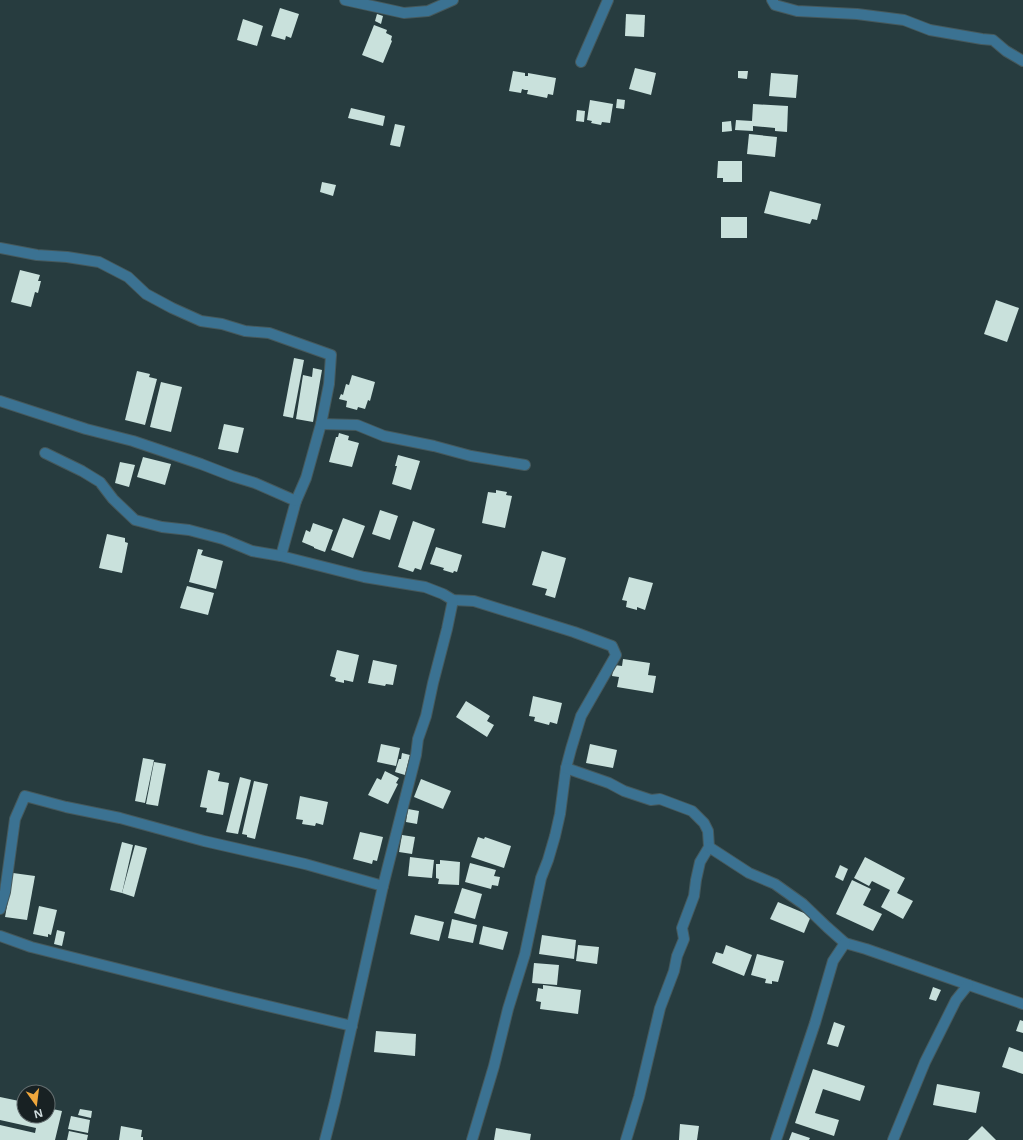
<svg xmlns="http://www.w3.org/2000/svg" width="1023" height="1140" font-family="'Open Sans',sans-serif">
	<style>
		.building { fill: #c9e1dc }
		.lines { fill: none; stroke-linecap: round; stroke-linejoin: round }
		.minor-casing { stroke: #46595c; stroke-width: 12 }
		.minor { stroke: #3b7292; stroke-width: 10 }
	</style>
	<rect width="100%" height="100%" fill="#273c3f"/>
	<g class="building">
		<polygon points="280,8 299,14 291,38 286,36 285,40 271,36"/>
		<polygon points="377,14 383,16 381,24 375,21"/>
		<polygon points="626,14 645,15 644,37 625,36"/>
		<polygon points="243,19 263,26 257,46 237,40"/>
		<polygon points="374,25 387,30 386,33 392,36 391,40 392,41 383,63 362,55"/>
		<polygon points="635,68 656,73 651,95 629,89"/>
		<polygon points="513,71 525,73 525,76 528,76 528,73 556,78 553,95 548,94 547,98 527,94 528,90 525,90 522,89 521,93 509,91"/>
		<polygon points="738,71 748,71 747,79 738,78"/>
		<polygon points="771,73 798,75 796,98 769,96"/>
		<polygon points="617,99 625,100 624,109 616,108"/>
		<polygon points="590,100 613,104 610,123 602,122 601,125 591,123 592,121 587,120"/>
		<polygon points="753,104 788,106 787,132 775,131 775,128 753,126 753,131 735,130 736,120 752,121"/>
		<polygon points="351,108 385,116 383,126 348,118"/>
		<polygon points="577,110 585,111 584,122 576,121"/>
		<polygon points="731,121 732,131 722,132 722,122"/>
		<polygon points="395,124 405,126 400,147 390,145"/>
		<polygon points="749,134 777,137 775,157 747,154"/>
		<polygon points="718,161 742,161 742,182 723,182 723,178 717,178"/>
		<polygon points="322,182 336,185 333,196 320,192"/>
		<polygon points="770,191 821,204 817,220 812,219 810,224 764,213"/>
		<rect x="721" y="217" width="26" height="21"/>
		<polygon points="20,270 40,275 38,281 41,281 38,293 35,292 31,307 11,302"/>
		<polygon points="996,300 1019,308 1007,342 984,334"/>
		<polygon points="294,358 304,360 293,418 283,416"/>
		<polygon points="313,368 322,370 313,422 296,419 303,375 312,377"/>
		<polygon points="137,371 150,374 149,377 157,379 145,425 125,420"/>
		<polygon points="352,375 375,382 370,401 368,400 365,409 358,407 357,410 346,407 347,401 339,399 341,394 343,395 346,384 349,385"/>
		<polygon points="161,382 182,387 171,432 150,427"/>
		<polygon points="224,424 244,428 238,453 218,449"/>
		<polygon points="339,433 349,436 348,440 359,443 352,467 329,462 336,437 338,437"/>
		<polygon points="398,455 420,461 411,490 392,484 397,466 395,466"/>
		<polygon points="143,457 171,464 165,485 137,477"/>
		<polygon points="120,462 135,465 129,487 115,483"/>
		<polygon points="496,490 507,492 506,495 512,496 505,528 482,523 488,492 496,493"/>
		<polygon points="380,510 398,516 390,540 372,534"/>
		<polygon points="343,518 365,526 353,558 331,550"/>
		<polygon points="413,521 435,529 421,570 415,568 413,572 398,567"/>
		<polygon points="313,523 333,530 325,552 314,548 314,547 302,542 306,530 310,532"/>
		<polygon points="107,534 125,538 125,542 128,543 122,573 99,568"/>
		<polygon points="436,547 462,555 457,572 454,571 453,573 443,570 444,568 430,564"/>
		<polygon points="198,549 203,550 201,555 223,561 216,589 189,582"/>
		<polygon points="542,551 566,558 555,598 545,595 547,589 532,585"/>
		<polygon points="629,577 653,583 645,610 637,607 637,610 626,607 627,601 622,600"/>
		<polygon points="187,586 214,593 208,615 180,608"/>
		<polygon points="337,650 359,655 353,682 344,680 344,683 335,681 336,678 330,676"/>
		<polygon points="623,659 650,663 648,675 656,676 653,693 617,687 619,677 612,676 614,665 622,666"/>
		<polygon points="373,660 397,665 393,685 386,684 385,686 368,683"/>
		<polygon points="533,696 562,703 557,724 550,722 549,725 534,721 535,717 529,716"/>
		<polygon points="466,701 490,716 487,721 494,725 487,737 456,717"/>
		<polygon points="381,744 400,748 396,766 377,762"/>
		<polygon points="590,744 617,750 613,768 586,763"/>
		<polygon points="402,753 410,755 405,775 395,772 399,759 401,759"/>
		<polygon points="143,758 154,760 145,803 135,801"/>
		<polygon points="154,762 166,764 158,806 146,804"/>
		<polygon points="208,770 220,773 218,781 229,783 223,815 206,812 207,808 200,807"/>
		<polygon points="385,771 399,778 396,783 398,784 388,804 368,795 377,778 381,780"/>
		<polygon points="240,777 251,780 238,834 226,832"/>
		<polygon points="421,779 451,791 443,809 414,797"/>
		<polygon points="254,781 268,784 255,839 247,837 247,835 242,834"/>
		<polygon points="300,796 328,802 323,825 316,823 315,826 302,824 303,820 296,819"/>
		<polygon points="408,809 419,811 417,824 406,822"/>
		<polygon points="360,832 383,837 377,861 373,860 372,864 353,859"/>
		<polygon points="402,835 415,837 412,854 399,852"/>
		<polygon points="478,837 484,839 485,837 511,846 504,868 471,857"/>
		<polygon points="122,842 133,845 122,893 110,890"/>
		<polygon points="135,845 147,848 134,897 122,893"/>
		<polygon points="410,857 434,860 432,878 408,876"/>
		<polygon points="865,857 905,878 897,893 913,901 903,919 881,907 890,890 872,881 869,886 854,878"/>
		<polygon points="440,860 460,862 459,885 438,884 439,879 436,878 436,864 440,864"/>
		<polygon points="470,863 496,870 494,876 500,877 498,886 492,885 491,889 465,882"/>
		<polygon points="840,865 848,869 843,881 835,877"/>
		<polygon points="13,873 35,876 27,920 5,917"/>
		<polygon points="852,880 871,889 863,905 882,914 873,931 836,914"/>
		<polygon points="462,888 482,894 475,919 454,913"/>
		<polygon points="778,902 811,916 804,933 770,919"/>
		<polygon points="39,906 57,910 51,935 48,934 48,937 33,934"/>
		<polygon points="415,915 444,922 439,941 410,934"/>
		<polygon points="452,919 477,925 473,943 448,938"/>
		<polygon points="483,926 508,932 503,950 479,944"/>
		<polygon points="57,930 65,932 62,946 54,944"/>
		<polygon points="542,935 576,940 574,959 539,954"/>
		<polygon points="578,945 599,947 597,964 576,961"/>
		<polygon points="726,945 752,955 744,976 712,963 716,952 723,954"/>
		<polygon points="757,954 784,961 778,982 772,981 772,984 765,983 766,979 751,975"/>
		<polygon points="534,963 559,965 557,985 532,983"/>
		<polygon points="543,985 581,990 578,1014 540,1009 541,1002 536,1001 538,988 543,989"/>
		<polygon points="933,987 941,990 936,1001 929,999"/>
		<polygon points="1020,1020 1023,1021 1023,1033 1016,1031"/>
		<polygon points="834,1022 845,1026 838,1047 827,1044"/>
		<polygon points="376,1031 416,1034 415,1056 374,1052"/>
		<polygon points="1009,1047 1023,1052 1023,1074 1002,1067"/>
		<polygon points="813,1069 865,1086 860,1101 823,1089 815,1113 839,1120 834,1136 795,1123"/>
		<polygon points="937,1084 980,1092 976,1113 933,1105"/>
		<polygon points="0,1097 24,1102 24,1116 48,1116 48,1108 62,1111 55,1140 0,1140 0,1125 35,1133 36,1128 0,1120"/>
		<polygon points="80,1109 92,1111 91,1118 78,1115"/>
		<polygon points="71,1116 90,1120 88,1133 68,1129"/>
		<polygon points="680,1124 699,1126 697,1140 679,1140"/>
		<polygon points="121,1126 142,1130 141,1137 143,1137 143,1140 119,1140"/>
		<polygon points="982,1126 996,1140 968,1140"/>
		<polygon points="496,1128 531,1134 530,1140 494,1140"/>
		<polygon points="69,1131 88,1135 87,1140 67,1140"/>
		<polygon points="792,1132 810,1138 809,1140 789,1140"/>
	</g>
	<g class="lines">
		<g class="minor-casing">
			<g id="minor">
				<polyline points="345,0 404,13 428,11 453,0"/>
				<polyline points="772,0 775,5 797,11 857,14 904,20 930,30 982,39 993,40 1006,51 1023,61"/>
				<polyline points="581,62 608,0"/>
				<polyline points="0,248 37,255 67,257 99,262 128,277 146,294 172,308 201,321 222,324 245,331 269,333 331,355 329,384 321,424 306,478 296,501 281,556"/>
				<polyline points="0,401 86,429 133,441 201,464 232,476 255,483 296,501"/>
				<polyline points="321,424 357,425 384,436 434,446 471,456 525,465"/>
				<polyline points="45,453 82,471 100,482 113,499 135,520 162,527 189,530 223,539 252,551 281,556 364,577 425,587 443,594 453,600 474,601 574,632 612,646 616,655 581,716 571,749 566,768 560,814 555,836 548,860 541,878 525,954 508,1009 494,1066 472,1140"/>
				<polyline points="566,768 609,783 624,791 651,800 660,799 692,811 704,823 708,831 709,847 700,862 696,880 694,896 682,928 684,939 677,956 674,971 660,1008 639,1097 626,1140"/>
				<polyline points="709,847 749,873 775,884 803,904 827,927 845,943 866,949 1023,1004"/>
				<polyline points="0,909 5,892 15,819 25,796 66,807 120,818 204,841 305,864 383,886"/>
				<polyline points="0,936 31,947 234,998 352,1026"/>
				<polyline points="325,1140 335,1101 383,886 416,755 418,739 426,716 433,683 447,629 453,600"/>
				<polyline points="776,1140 815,1023 833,961 845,943"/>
				<polyline points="893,1140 925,1062 956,1000 968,985"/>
			</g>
		</g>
		<use href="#minor" class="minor"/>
	</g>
	<g transform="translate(36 1104) rotate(166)"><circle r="19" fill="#182123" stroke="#626c6e"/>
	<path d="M0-3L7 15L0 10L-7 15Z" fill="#efa73d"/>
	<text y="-6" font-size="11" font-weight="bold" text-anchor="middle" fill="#d1dddf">N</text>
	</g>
</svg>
